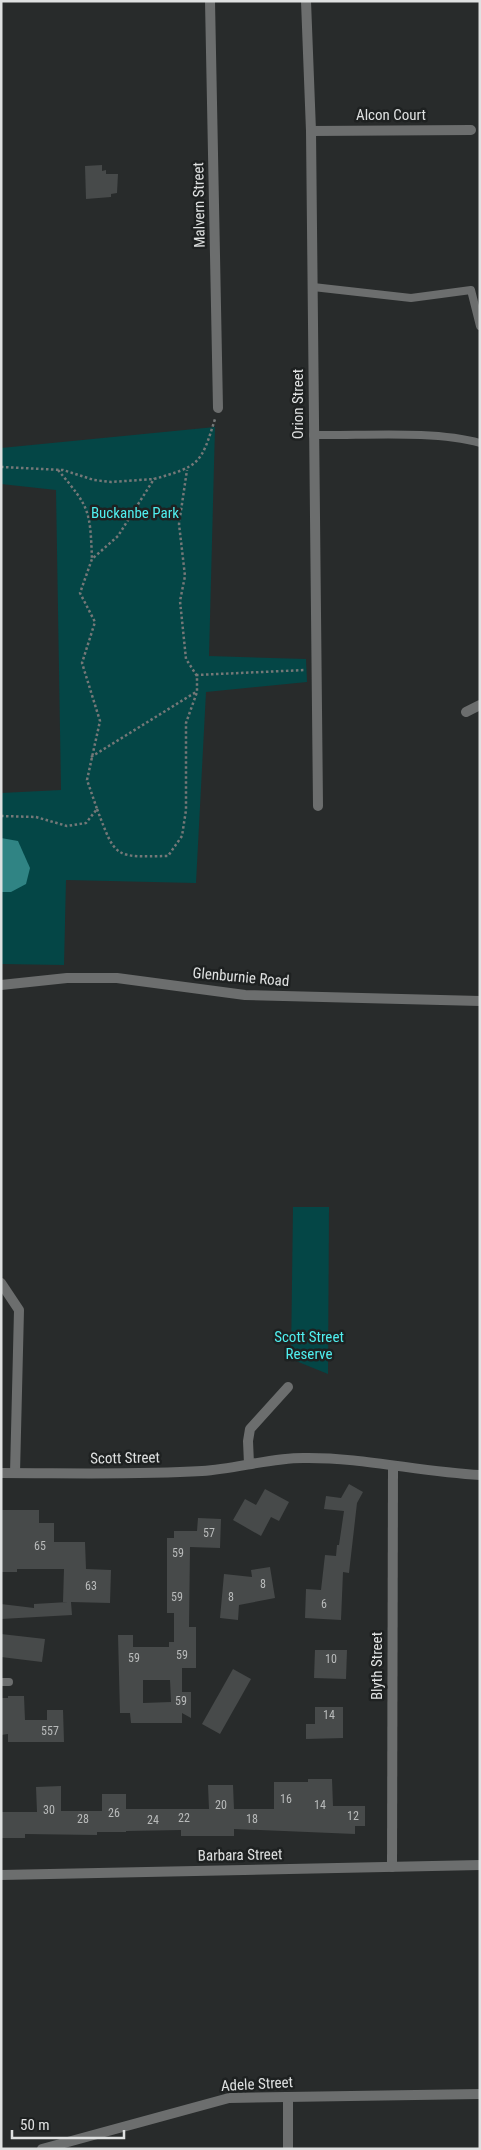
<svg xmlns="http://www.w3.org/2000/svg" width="481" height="2150" font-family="'Roboto Condensed',sans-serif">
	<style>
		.green { fill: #044646 }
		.water { fill: #308484 }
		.building { fill: #474a4a; fill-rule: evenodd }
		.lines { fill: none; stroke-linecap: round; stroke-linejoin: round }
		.path { stroke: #757878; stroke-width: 2.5; stroke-dasharray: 2.5 2.5; stroke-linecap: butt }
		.service { stroke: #6c6e6e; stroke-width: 8 }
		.minor { stroke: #6c6e6e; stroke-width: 10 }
		.labels { text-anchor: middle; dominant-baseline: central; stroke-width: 5; stroke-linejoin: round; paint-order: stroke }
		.number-label { font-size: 12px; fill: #b9bbbb }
		.street-label { font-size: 15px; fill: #dfe1e1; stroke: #1e2121 }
		.park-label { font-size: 15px; fill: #4fefef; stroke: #1e2121 }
	</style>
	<rect width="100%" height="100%" fill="#282b2b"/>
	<g class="green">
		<polygon points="215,427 209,656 306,659 307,682 206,692 196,883 66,880 64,965 1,964 1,793 61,790 56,490 1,484 1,448"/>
		<polygon points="293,1207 329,1207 328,1374 291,1359"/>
	</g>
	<polygon class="water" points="1,838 18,841 30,868 26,884 11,892 1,892"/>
	<g class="building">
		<polygon points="102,165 102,171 106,170 106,174 118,174 117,193 111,194 111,197 86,199 85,166"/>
		<polygon points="349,1484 363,1492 357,1503 349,1573 343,1572 341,1620 305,1618 306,1589 321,1590 325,1555 336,1556 337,1545 339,1545 344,1511 324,1509 326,1496 341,1498"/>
		<polygon points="265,1489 289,1502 279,1521 271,1517 261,1536 233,1520 245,1499 256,1505"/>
		<polygon points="1,1510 39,1510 39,1523 54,1523 54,1542 85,1542 86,1569 111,1570 110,1603 71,1602 72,1615 1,1619 1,1604 34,1608 34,1604 68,1602 63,1602 64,1569 17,1569 17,1572 1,1572"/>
		<path d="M198,1518L221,1519L220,1548L190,1547L189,1627H196V1668H182V1692H191V1718L182,1713V1723H131L130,1713H120L118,1635H133V1647H169V1642H174V1613H167V1538H174V1531H197ZM143,1680H170L171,1702L143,1703Z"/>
		<polygon points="270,1567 275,1598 239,1605 238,1620 220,1618 224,1574 252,1577 251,1570"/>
		<polygon points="1,1634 45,1639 42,1662 1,1657"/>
		<polygon points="315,1650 347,1650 346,1679 314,1678"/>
		<polygon points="233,1669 251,1679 220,1734 202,1724"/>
		<polygon points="8,1696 24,1696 25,1720 47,1720 47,1710 63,1710 64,1742 8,1742 8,1734 1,1735 1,1698 8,1698"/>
		<polygon points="315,1707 343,1707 343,1738 306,1739 306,1724 315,1724"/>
		<polygon points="308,1779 332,1779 333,1806 365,1806 365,1826 355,1826 355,1834 234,1829 234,1836 181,1836 181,1830 126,1831 126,1832 97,1832 97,1835 25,1834 25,1838 1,1838 1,1812 37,1812 36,1787 61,1786 61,1811 102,1811 102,1794 126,1794 126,1809 209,1809 208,1785 233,1785 234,1809 274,1809 274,1782 308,1782"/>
	</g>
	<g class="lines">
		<g class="path">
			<polyline points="1,467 63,470 94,480 111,482 154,479"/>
			<path d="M58,470C90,508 90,510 92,559"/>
			<polyline points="196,675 305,670"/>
			<polyline points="91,757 196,692"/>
			<path d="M97,809C116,859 114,857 168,856L182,836L186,810V723L197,692V676L186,659L180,601L185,576L179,524L187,470"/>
			<path d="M1,816L36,817L67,826L86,823L97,809L87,780L100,721L82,663L95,622L80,593L92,559L118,536L154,479C200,466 201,464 215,419"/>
		</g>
		<g class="service">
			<polyline points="313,287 411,298 471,290 480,326"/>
			<path d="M313,435C362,436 434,430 480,443"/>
			<polyline points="1,1682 9,1682"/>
		</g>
		<g class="minor">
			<polyline points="210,1 218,408"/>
			<polyline points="306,1 311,131 318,806"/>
			<polyline points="311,131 471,130"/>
			<polyline points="466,712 480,705"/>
			<polyline points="1,985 67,978 117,978 245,995 480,1001"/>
			<polyline points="1,1283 19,1310 15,1473"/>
			<polyline points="249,1464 248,1441 250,1429 288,1387"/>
			<path d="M1,1473C68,1473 135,1475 202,1471C236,1469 269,1458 303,1458C362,1457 420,1472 480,1475"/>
			<polyline points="392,1867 393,1466"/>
			<polyline points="1,1875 480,1865"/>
			<polyline points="288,2097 288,2149"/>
			<polyline points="42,2149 229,2098 480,2094"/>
		</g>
	</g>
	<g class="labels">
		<g class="number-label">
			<text x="209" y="1533">57</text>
			<text x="40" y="1546">65</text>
			<text x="178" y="1553">59</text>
			<text x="263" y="1584">8</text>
			<text x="91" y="1586">63</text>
			<text x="177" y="1597">59</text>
			<text x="231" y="1597">8</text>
			<text x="324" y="1604">6</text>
			<text x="182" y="1655">59</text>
			<text x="134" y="1658">59</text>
			<text x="331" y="1659">10</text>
			<text x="181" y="1701">59</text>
			<text x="329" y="1715">14</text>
			<text x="50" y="1731">557</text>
			<text x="286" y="1799">16</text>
			<text x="221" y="1805">20</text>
			<text x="320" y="1805">14</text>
			<text x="49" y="1810">30</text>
			<text x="114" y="1813">26</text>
			<text x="353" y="1816">12</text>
			<text x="184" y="1818">22</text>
			<text x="83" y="1819">28</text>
			<text x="252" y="1819">18</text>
			<text x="153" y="1820">24</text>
		</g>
		<g class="street-label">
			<text x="391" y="115">Alcon Court</text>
			<text transform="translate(199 205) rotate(-91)">Malvern Street</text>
			<text transform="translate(298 404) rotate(-90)">Orion Street</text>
			<text transform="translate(241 977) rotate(5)">Glenburnie Road</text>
			<text transform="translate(125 1458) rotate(-1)">Scott Street</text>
			<text transform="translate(377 1666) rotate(-90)">Blyth Street</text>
			<text transform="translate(240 1855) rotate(-1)">Barbara Street</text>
			<text transform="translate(257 2084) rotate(-3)">Adele Street</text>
		</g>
		<g class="park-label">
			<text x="135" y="513">Buckanbe Park</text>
			<text x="309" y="1337">Scott Street<tspan x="309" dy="17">Reserve</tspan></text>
		</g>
	</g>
	<rect width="481" height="2150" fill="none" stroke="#dfe1e1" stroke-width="5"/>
	<path d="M12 2130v8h112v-8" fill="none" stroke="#dfe1e1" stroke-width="2.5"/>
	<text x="20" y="2130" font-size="15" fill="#dfe1e1" stroke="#1e2121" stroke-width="4" paint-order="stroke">50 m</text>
</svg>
